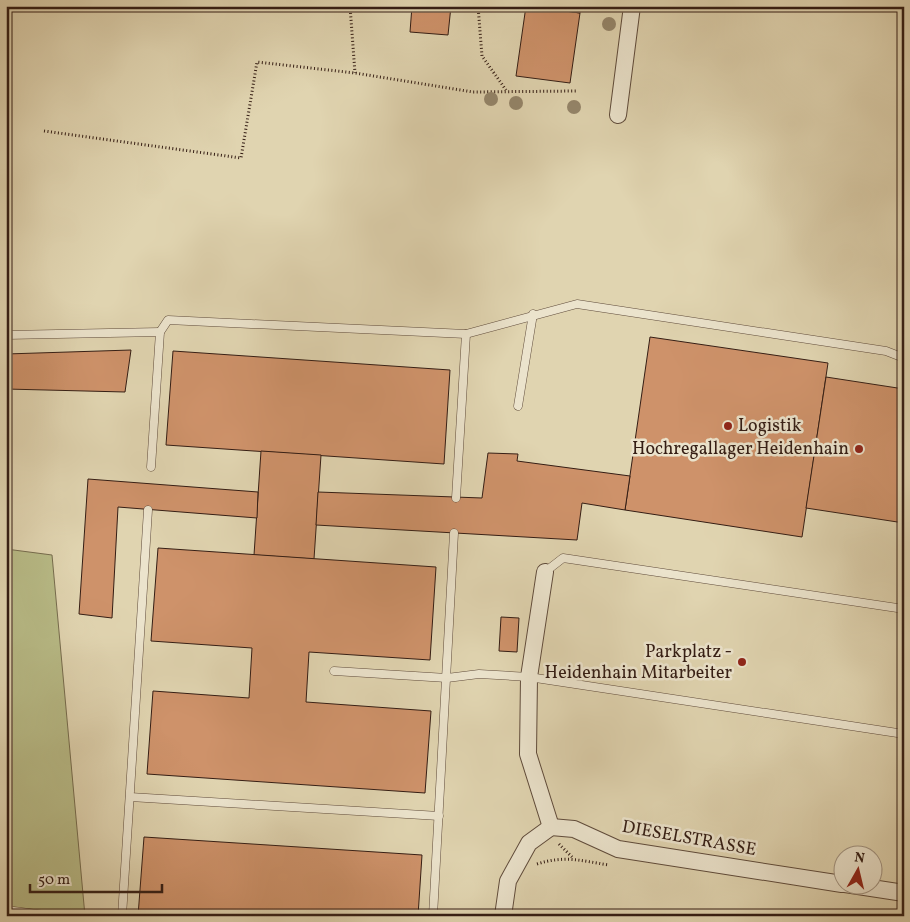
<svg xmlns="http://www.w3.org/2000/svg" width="910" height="922" font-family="Vollkorn,serif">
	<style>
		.green { fill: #b8bb87; stroke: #766c4e }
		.building { fill: #ce926a; stroke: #341d14 }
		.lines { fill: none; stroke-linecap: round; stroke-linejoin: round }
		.lane-casing { stroke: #5f4b3b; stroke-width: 9 }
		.street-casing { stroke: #5f4b3b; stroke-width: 18 }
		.path { stroke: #341d14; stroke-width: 3; stroke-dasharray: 1 2.5; stroke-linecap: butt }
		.lane { stroke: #ebe3cc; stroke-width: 8 }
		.street { stroke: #ebe3cc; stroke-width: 16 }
		.tree { fill: #94856a }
		.poi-dot { fill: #8f2418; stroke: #ebe3cc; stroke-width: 2 }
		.labels { text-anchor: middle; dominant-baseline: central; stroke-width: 5; stroke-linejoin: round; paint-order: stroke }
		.poi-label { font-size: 18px; fill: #341d14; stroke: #ebe3cc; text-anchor: end }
		.street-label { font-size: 18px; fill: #341d14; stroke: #ebe3cc }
	</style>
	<rect width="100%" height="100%" fill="#e0d4b0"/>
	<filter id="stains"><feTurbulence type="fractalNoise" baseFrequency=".004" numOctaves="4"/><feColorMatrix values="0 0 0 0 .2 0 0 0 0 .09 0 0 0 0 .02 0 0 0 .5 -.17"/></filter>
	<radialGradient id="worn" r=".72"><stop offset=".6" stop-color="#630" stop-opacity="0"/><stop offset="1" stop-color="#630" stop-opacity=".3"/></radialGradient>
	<polygon class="green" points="6,549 52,555 85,916 6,916"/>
	<g class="building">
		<polygon points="412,6 451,6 448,35 410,32"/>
		<polygon points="526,6 580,13 570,83 516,76"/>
		<polygon points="530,6 581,6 580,13"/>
		<polygon points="650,337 828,363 802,537 625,510"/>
		<polygon points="131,350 125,392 6,389 6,354"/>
		<polygon points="173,351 450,370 444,464 166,445"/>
		<polygon points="826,377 904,389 904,523 806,508"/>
		<polygon points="261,451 321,455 314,559 254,555"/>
		<polygon points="488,453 518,454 517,461 630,476 625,510 582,503 577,540 316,525 318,492 482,498"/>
		<polygon points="88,479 258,492 257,518 118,507 112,618 79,614"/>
		<polygon points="158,548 436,567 430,660 309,652 306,702 431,711 425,793 147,774 153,691 249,698 252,648 151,641"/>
		<polygon points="501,617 519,618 517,652 499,651"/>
		<polygon points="144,837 422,855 418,916 138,916"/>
	</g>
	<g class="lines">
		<g class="lane-casing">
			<g id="lane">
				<polyline points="6,335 160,332"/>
				<polyline points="518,406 533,314"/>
				<polyline points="151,467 160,332 168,320 466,334 577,304 886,351 904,358"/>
				<polyline points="456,498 466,334"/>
				<polyline points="545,572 563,558 904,609"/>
				<polyline points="334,671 447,678 479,674 529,677 904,734"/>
				<polyline points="130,797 439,816"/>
				<polyline points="6,910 52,916"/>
				<polyline points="122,916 148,510"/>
				<polyline points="433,916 454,533"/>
			</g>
		</g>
		<g class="street-casing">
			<g id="street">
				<polyline points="618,115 632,6"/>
				<polyline points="545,572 529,677 528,754 551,827"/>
				<polyline points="551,827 574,829 618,849 842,884"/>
				<polyline points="845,884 904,893"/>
				<polyline points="503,916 508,881 529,843 551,827"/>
			</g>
		</g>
		<g class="path">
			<polyline points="350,6 355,73"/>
			<polyline points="478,6 482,56 506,90"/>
			<polyline points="44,131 241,158 257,62 355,73 473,92 576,91"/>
			<polyline points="559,844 572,857"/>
			<path d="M537,864C565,855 582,861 609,865"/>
		</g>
		<use href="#lane" class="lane"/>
		<use href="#street" class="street"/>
	</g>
	<g class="tree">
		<circle cx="609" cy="24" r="7"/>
		<circle cx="491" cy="99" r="7"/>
		<circle cx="516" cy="103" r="7"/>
		<circle cx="574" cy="107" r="7"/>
	</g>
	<g class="poi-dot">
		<circle cx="728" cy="426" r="5"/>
		<circle cx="859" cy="449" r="5"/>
		<circle cx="742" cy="662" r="5"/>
	</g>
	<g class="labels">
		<g class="poi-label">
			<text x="738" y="426" text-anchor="start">Logistik</text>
			<text x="849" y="449">Hochregallager Heidenhain</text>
			<text x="732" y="652">Parkplatz -<tspan x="732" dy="21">Heidenhain Mitarbeiter</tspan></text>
		</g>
		<g class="street-label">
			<text transform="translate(689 839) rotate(10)">DIESELSTRASSE</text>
		</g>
	</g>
	<rect width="910" height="922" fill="none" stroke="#e0d4b0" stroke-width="25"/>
	<rect x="8" y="8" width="895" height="907" fill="none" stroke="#341d14" stroke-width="2.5"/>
	<rect x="12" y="12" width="885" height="897" fill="none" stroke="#341d14"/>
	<g transform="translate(858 870) rotate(8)"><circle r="24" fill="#ebe3cc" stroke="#a29482"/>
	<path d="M0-4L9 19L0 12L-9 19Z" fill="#8f2418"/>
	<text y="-8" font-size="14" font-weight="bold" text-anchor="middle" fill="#341d14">N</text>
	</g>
	<path d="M30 884v8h132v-8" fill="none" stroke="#341d14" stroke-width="2.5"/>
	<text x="38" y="884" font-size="15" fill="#341d14" stroke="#ebe3cc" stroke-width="4" paint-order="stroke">50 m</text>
	<rect width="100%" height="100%" filter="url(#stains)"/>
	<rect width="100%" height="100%" fill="url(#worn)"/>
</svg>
